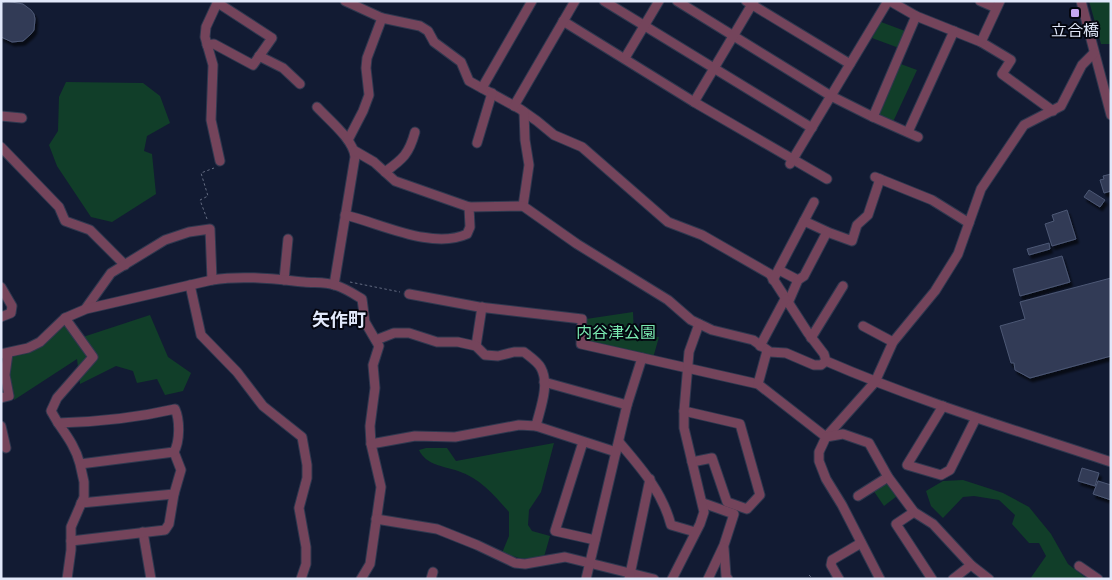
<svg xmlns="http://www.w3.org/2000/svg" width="1112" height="580" font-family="'Open Sans','Noto Sans JP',sans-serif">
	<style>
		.green { fill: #113e29 }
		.building { fill: #313b56; stroke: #4d5875; filter: url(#shadow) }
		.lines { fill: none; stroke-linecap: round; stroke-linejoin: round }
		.minor-casing { stroke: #2f384f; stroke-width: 11 }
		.path { stroke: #636b81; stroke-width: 1; stroke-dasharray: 2.5 2.5; stroke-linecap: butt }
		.minor { stroke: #74445b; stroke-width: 9 }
		.poi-dot { fill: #c5a6f1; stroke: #040610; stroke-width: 2 }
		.labels { text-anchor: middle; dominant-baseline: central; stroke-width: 4; stroke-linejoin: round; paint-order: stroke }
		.poi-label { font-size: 16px; fill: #e1e8fa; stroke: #040610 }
		.park-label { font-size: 16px; fill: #79e9b0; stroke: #040610 }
		.neighbourhood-label { font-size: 18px; font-weight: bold; fill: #e1e8fa; stroke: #040610 }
	</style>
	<defs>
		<filter id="shadow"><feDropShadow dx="2.5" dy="4" stdDeviation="1" flood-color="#0009"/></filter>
	</defs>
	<rect width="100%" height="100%" fill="#121b33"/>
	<g class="green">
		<polygon points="1089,1 1111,1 1111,44 1101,44"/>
		<polygon points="881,22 905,31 899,48 872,38"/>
		<polygon points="898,63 917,70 892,124 879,117 877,112"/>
		<polygon points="66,82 143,83 160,96 170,123 147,136 144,151 152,154 156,194 112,222 91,217 57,166 49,145 58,131 59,97"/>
		<polygon points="633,312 634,335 659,337 653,358 588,343 586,339 586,319"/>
		<polygon points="150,315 168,357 191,373 183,391 165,395 157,379 137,383 133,371 116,366 80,384 77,359 14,400 9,369 12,354 65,322 83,337"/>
		<path d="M554,443L541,492L529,510L528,525L532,531L550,536L544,557L523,559L502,553L509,536V512C494,495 480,478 458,471C443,466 426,465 419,450L426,448H447L456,461Z"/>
		<polygon points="963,480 1003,493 1029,507 1051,534 1068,564 1087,579 1030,579 1046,556 1039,543 1029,543 1012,524 1015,515 999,500 974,496 963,497 943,518 931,506 926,491 943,481"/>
		<polygon points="884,483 888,483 897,496 884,506 873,490"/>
	</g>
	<g class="building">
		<polygon points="6,1 23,4 31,10 34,14 35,19 34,30 31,34 23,41 12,42 1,37 1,4"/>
		<polygon points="1111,174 1111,191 1104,193 1100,180 1104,179 1103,176"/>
		<polygon points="1089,190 1105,200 1100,207 1084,197"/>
		<polygon points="1067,210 1076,239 1052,246 1045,224 1054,221 1052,215"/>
		<polygon points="1049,243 1050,249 1029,255 1027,249"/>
		<polygon points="1062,256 1070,282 1020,296 1013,269"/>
		<polygon points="1111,278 1111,356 1030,378 1015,370 1014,363 1011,363 1000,326 1025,319 1020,302"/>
		<polygon points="1082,468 1099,473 1095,486 1078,481"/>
		<polygon points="1098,481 1111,485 1111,500 1093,494"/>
	</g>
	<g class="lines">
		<g class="minor-casing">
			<g id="minor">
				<polyline points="218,1 206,27 205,37 213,65 211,120 220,161"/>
				<path d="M345,1L382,18L420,26L428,31L434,42L461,62L469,81L520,109L537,121L554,135L582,147L668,222L702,235L770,274L808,333L824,354L826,361C918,401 1015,430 1111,462"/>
				<polyline points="604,1 812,128"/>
				<polyline points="677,1 831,96 873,117 918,137"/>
				<polyline points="746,1 850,64"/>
				<polyline points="890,1 916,16 981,42 1011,60 1002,74 1053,111"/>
				<polyline points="980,1 996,8"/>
				<polyline points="1081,1 1111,115"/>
				<polyline points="563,21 694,102 827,179"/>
				<polyline points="981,42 1000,1"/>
				<polyline points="207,45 214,44 253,65 272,38 218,3"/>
				<polyline points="259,56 283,68 300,84"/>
				<polyline points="625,58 659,1"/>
				<polyline points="482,88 532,1"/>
				<polyline points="694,102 754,1"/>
				<polyline points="514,106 575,1"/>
				<path d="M317,107C329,120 354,140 355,157L334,285"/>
				<polyline points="1,116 22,118"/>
				<polyline points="873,117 916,16"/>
				<polyline points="908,132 954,31"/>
				<polyline points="348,140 363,111 369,95 366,68 367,58 382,18"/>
				<polyline points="477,143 492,93"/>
				<polyline points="1,147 59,207 65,221 90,230 125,265"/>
				<polyline points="355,151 374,162 395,181 469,207"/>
				<polyline points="790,164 888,1"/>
				<path d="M385,172C403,159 409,154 415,132"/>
				<polyline points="875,177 932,200 969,223"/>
				<polyline points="523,206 529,165 525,140 524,112"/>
				<path d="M345,215C380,223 432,250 467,234L470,227L469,207L523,206L577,244L668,300L691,320L712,330L753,340L770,352L786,353L814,365H821L826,361"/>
				<polyline points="804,221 830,233 852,241 857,225 868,215 880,179"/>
				<polyline points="779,270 798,280"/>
				<polyline points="284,280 288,239"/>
				<polyline points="773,280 814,202"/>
				<polyline points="190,285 201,335 237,372 263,406 302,437 307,465 307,478 299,508 306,547 306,564 301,579"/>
				<polyline points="1,287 12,306 11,313 1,317"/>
				<polyline points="409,294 479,307 582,319 581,344 758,384 826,437 875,382 893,342 935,291 958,254 981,189 1024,125 1061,106 1082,65 1094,53"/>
				<polyline points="788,303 798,280 804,276 827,232"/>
				<polyline points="86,308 111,273 165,240 189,232 210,229 212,280"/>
				<polyline points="863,326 893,342"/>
				<polyline points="811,338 843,286"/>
				<polyline points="476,346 482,307"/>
				<polyline points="760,346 785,299"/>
				<path d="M1,354L28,348L40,342L65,318L86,309L212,280C243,275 274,279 304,282C314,283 326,282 335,285C345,288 354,294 362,299L365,322L379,346L373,365L375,388L370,426L371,444L381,487L370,564L361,579"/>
				<polyline points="544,382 627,405"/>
				<polyline points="758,384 767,351"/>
				<polyline points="1,398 9,396 5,375 8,353"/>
				<polyline points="943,406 907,465 941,475 950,470 976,418"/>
				<polyline points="684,411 740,424 760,495 747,509 727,502 712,458 692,462"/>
				<polyline points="58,423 51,411 57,398 93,357 65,318"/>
				<polyline points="1,426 6,448"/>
				<polyline points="536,426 616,452"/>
				<polyline points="583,442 555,531 595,540"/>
				<path d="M619,442C641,468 662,491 671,525L695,532"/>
				<path d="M371,444L415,436L455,437L519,425L536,426C540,409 550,385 541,368C538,362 529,356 524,352H514L498,356L485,355L476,346L458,342H437L409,333H394L376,340"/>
				<polyline points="858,496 888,477"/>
				<polyline points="81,503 174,494"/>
				<polyline points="703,503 734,514 724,545 708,579"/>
				<polyline points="914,512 896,524 932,579"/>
				<polyline points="376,519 437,529 477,545 515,563 525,564 565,557 654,579"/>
				<polyline points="143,532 151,579"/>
				<polyline points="71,541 165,530 169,524 174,494 181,470 174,452"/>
				<polyline points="724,548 726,576 728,579"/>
				<polyline points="1079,566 1098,579"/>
				<path d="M67,579L71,550V527L84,497V482L80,464C76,448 67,436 58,423C98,422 136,418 175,409C180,420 180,441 174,452L80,464"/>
				<polyline points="431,579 433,572"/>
				<polyline points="586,579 627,405 642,358"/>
				<polyline points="629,579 650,479"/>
				<polyline points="672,579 700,524 704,512 684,428 684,411 689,352 699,324"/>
				<polyline points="839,579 831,565 832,560 861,543"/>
				<polyline points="880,579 842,505 826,479 819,461 819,452 826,437 843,434 869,443 888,477 914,512 933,524 971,565 989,579"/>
				<polyline points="953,579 971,565"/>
			</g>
		</g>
		<g class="path">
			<polyline points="207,219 200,200 208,196 201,173 214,168"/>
			<polyline points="350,282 400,292"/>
			<polyline points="809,575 813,579"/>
		</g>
		<use href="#minor" class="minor"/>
	</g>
	<rect class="poi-dot" x="1070" y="8" width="10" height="10" rx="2.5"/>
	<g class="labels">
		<g class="poi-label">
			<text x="1075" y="30">立合橋</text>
		</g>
		<g class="park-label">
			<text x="616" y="332">内谷津公園</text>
		</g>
		<g class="neighbourhood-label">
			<text x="339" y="319">矢作町</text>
		</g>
	</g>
	<rect width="1112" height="580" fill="none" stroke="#e1e8fa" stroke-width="5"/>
</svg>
